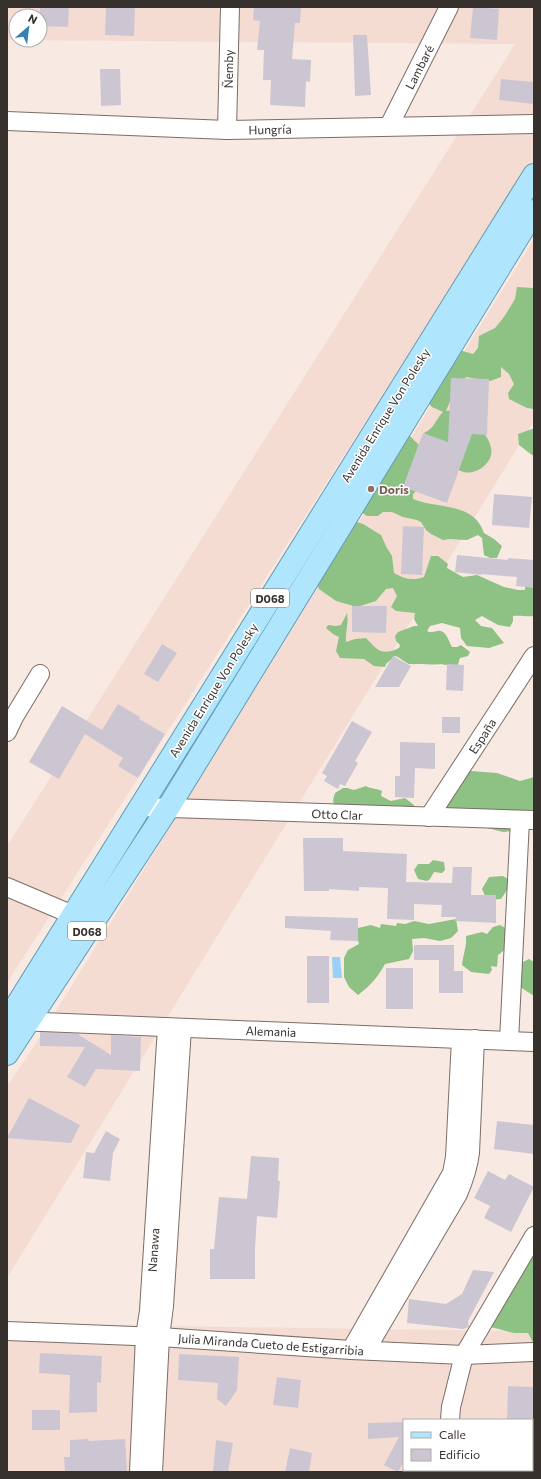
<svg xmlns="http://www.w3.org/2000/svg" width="541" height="1479" font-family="Commissioner,sans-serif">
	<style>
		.built { fill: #f4dcd2; fill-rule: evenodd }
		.forest { fill: #8dc284 }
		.water { fill: #97d0f8 }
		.building { fill: #ccc6d3 }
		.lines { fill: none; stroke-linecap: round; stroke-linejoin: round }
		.minor-casing { stroke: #7b6d67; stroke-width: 20 }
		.major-casing { stroke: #649cb4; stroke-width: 24 }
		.minor { stroke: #fff; stroke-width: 18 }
		.major { stroke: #b0e6fd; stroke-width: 22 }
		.education-dot { fill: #8d6e63; stroke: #fff; stroke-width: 1.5 }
		.labels { text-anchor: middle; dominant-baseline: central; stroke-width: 3; stroke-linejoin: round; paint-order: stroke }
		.shield { fill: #fff; stroke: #736f6d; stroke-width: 1 }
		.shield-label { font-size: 11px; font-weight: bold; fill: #37312e }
		.street-label { font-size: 12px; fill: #37312e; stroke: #fff }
		.education-label { font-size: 12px; font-weight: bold; fill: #785e54; stroke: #fff; text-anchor: start }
	</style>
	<rect width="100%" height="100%" fill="#f9e9e3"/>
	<g class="built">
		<path d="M7,7H534V158L7,983V846L515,44L7,40ZM16,16H40V40H16Z"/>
		<polygon points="534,239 534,421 7,1278 7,1086 33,1048"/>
		<path d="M7,1324L534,1331V1472H7ZM404,1420H532V1470H404Z"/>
	</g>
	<g class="forest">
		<path d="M517,287L534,288V409L527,408L509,399L508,393L514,384L509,374L501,367V377L490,381L466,377L451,399L446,411L460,409C474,422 506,447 484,466C480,470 471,474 464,472C454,471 432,442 424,433C435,428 435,420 443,412L432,407L429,404L421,405L459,350L473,354L478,348L479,336L495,328L504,317L515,299Z"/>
		<polygon points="532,429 534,429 534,455 532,455 519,445 518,434"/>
		<path d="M403,433L410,436L422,448L417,490L413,494V499C437,509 474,502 484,533L494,539L502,546L497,558H490L484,555L482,538L478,535L467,540L450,539L443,540L431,534L426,530L421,522L417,520L403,517L392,512H383L378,516H367L357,509Z"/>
		<path d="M346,519L363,524L381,535L387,548L392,556L394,573C404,579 413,581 424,577L431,556H438L448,564L447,568L463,577L477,575L504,587L518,590H525L526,575L534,577V616C526,617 521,615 513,616V621L510,627L498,625L482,616L475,620L481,626L492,628L504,643L489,648L467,646L461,638L460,628L442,623L430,626L427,631C431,633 432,632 437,631C446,629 448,640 452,647H457L461,645L470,652L468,656L460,658L457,667L441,664C439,665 414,664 409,664C404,662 400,657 395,656L386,664L385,667L374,666L364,659L340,658L336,651L339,637L333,634L326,628L328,625L336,626L341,625L347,613C349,624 345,632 346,642L355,639L366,638C378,651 382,656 399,648L400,645L396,641L395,636L398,632L414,626H418L414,619L415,613L396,611L391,607L397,596L393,588L386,589L376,601L357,607L336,601L319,589L311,567Z"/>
		<polygon points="457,770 497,773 520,781 534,777 534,829 503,832 452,819 437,798"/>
		<path d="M366,786C371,789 376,788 382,791L381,796L391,801L405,798L414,805V809L334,806L333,800L335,793L343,788H347L354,790Z"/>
		<polygon points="433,860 444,862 445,870 442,873 434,872 430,879 427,881 418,879 414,870 418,864 429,864"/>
		<polygon points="503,876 508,879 507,890 501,899 487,900 482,889 489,877"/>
		<path d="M456,919L458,931L451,938L440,941L424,938L412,939L413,951L409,959L385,964C378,977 370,986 358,995L349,987L344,977V958L348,950L359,944L357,937L358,928L371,925L380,928L381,924L396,926L397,923L405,924L414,921L429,924Z"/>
		<path d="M500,925L509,930L511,945L498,955L497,967L491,966L492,970L489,974L471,972L462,965C463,955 467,946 466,936L482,932L487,934L493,927Z"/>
		<polygon points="529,959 534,962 534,996 517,985 517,965"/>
		<polygon points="534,1239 534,1344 528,1333 514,1333 487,1326"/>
	</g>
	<polygon class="water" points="332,957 340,957 342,978 333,978"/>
	<g class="building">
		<polygon points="40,7 69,7 68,27 40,26"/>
		<polygon points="106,7 135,7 134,36 105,35"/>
		<polygon points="254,7 301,7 300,23 295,23 292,59 311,60 310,82 306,81 305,107 270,105 271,80 263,80 264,50 257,50 260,21 253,20"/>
		<polygon points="473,7 499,9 497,40 470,38"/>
		<polygon points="353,35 367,35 371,95 355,96"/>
		<polygon points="100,69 120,69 121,105 101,106"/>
		<polygon points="501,79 534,82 534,104 499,100"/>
		<polygon points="451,378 489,379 487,435 472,434 447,503 403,487 423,433 448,442"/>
		<polygon points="494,494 532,497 529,528 492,525"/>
		<polygon points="403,526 424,527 422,575 401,574"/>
		<polygon points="457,555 508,560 508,558 534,560 534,588 516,586 517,577 481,574 481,575 455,572"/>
		<polygon points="352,606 387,606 386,633 352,632"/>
		<polygon points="162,644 177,653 158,682 144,674"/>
		<polygon points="393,656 411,666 399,687 375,687"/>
		<polygon points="447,664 464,665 463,691 446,690"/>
		<polygon points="118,704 140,717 139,719 165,734 138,778 118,766 123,758 85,734 59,779 29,762 62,706 102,730"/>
		<rect x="442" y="717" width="18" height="16"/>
		<polygon points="352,721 372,732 355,761 358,763 345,786 340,784 338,789 324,781 327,776 322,773"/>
		<polygon points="400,742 435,743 435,769 415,768 414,798 395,797 395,776 400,776"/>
		<polygon points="303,838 343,838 343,851 407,854 406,882 452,883 453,867 472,867 471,895 496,895 496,923 455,921 456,917 441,917 442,905 414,904 414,920 387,919 388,888 359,887 359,891 329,889 329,891 304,891"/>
		<polygon points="285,916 358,918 358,941 330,940 331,931 285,928"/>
		<polygon points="414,945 454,945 454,971 463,971 463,993 439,993 439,960 414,960"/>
		<rect x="307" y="956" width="22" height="47"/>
		<rect x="386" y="968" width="27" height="41"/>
		<polygon points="40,1032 79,1034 79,1035 111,1055 111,1035 141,1037 140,1071 96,1069 85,1087 67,1077 85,1047 40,1046"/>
		<polygon points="29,1098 80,1125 71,1143 7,1138"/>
		<polygon points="497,1121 534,1125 534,1154 494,1149"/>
		<polygon points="106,1131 120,1139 113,1153 110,1181 83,1178 86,1152 94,1153"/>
		<polygon points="251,1156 279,1158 278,1181 280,1181 277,1218 257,1216 255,1249 255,1279 210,1279 210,1249 214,1249 219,1197 247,1199"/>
		<polygon points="488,1171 505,1180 509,1174 534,1187 511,1232 484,1218 490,1206 474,1198"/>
		<polygon points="473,1270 494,1272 468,1321 469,1327 463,1329 407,1323 409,1299 446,1304 462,1294"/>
		<polygon points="40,1353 102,1356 101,1383 97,1382 97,1412 69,1413 70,1375 39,1373"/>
		<polygon points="179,1354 239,1357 237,1390 226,1406 217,1399 218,1383 178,1380"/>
		<polygon points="277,1377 301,1380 298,1408 273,1405"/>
		<polygon points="508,1386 534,1387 534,1420 507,1420"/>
		<rect x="32" y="1410" width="28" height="20"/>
		<polygon points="404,1422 404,1461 398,1472 384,1465 399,1437 368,1439 368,1423"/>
		<polygon points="88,1439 89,1441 125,1439 127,1472 65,1472 64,1457 70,1457 70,1440"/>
		<polygon points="216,1440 233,1443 228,1472 213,1472"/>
		<polygon points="290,1448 312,1453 309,1472 285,1472"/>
	</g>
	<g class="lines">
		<g class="minor-casing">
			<g id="minor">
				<polyline points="7,121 227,130 534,124"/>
				<polyline points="389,126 449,7"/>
				<polyline points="227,130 230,7"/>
				<polyline points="7,732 14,717 40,674"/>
				<polyline points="140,807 534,820"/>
				<polyline points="429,817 534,656"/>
				<polyline points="7,887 73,915"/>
				<polyline points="17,1021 534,1042"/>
				<polyline points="509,1041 520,820"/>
				<polyline points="7,1331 160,1337 351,1350 464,1355 534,1352"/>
				<polyline points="351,1350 452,1173 455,1157 461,1039"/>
				<path d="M366,1350L458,1194C464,1180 468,1168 470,1153L475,1039"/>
				<polyline points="450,1420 451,1407 464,1355 534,1236"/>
				<polyline points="139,1472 145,1336 149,1311 167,1027"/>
				<polyline points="153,1472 160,1337 164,1306 182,1028"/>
				<polyline points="445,1472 445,1470"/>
			</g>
		</g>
		<g class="major-casing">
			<g id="major">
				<polyline points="7,1021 534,175"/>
				<polyline points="7,1054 168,808 534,211"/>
			</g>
		</g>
		<use href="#minor" class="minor"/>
		<use href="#major" class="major"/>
	</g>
	<circle class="education-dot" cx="371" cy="489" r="4"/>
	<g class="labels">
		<g class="shield">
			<rect x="251" y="589" width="38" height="18" rx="3"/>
			<rect x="68" y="922" width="38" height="18" rx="3"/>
		</g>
		<g class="shield-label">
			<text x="270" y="598">D068</text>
			<text x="87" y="931">D068</text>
		</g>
		<g class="street-label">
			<text transform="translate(419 67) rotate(-63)">Lambaré</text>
			<text transform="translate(228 69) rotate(-89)">Ñemby</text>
			<text transform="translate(270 129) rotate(-1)">Hungría</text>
			<text transform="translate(385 415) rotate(-58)">Avenida Enrique Von Polesky</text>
			<text transform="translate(213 690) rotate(-58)">Avenida Enrique Von Polesky</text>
			<text transform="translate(482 736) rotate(-57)">España</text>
			<text transform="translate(337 814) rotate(2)">Otto Clar</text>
			<text transform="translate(271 1031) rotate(2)">Alemania</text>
			<text transform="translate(153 1250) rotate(-86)">Nanawa</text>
			<text transform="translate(271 1344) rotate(4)">Julia Miranda Cueto de Estigarribia</text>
		</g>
		<g class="education-label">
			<text x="379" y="489">Doris</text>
		</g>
	</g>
	<rect width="541" height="1479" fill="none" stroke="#37312e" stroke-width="16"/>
	<rect x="403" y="1419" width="130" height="52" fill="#ffffff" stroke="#afadab"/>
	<rect x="411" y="1432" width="20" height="6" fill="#b0e6fd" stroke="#afadab"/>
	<text x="439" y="1439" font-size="12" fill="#37312e">Calle</text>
	<rect x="411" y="1449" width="20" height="12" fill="#ccc6d3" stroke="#afadab"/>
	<text x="439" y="1459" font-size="12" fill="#37312e">Edificio</text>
	<g transform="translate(28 28) rotate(28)"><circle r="19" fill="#ffffff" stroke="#afadab"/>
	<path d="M0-3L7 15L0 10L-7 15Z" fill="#3481b4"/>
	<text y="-6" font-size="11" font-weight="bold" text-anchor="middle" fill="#37312e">N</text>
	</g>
</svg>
